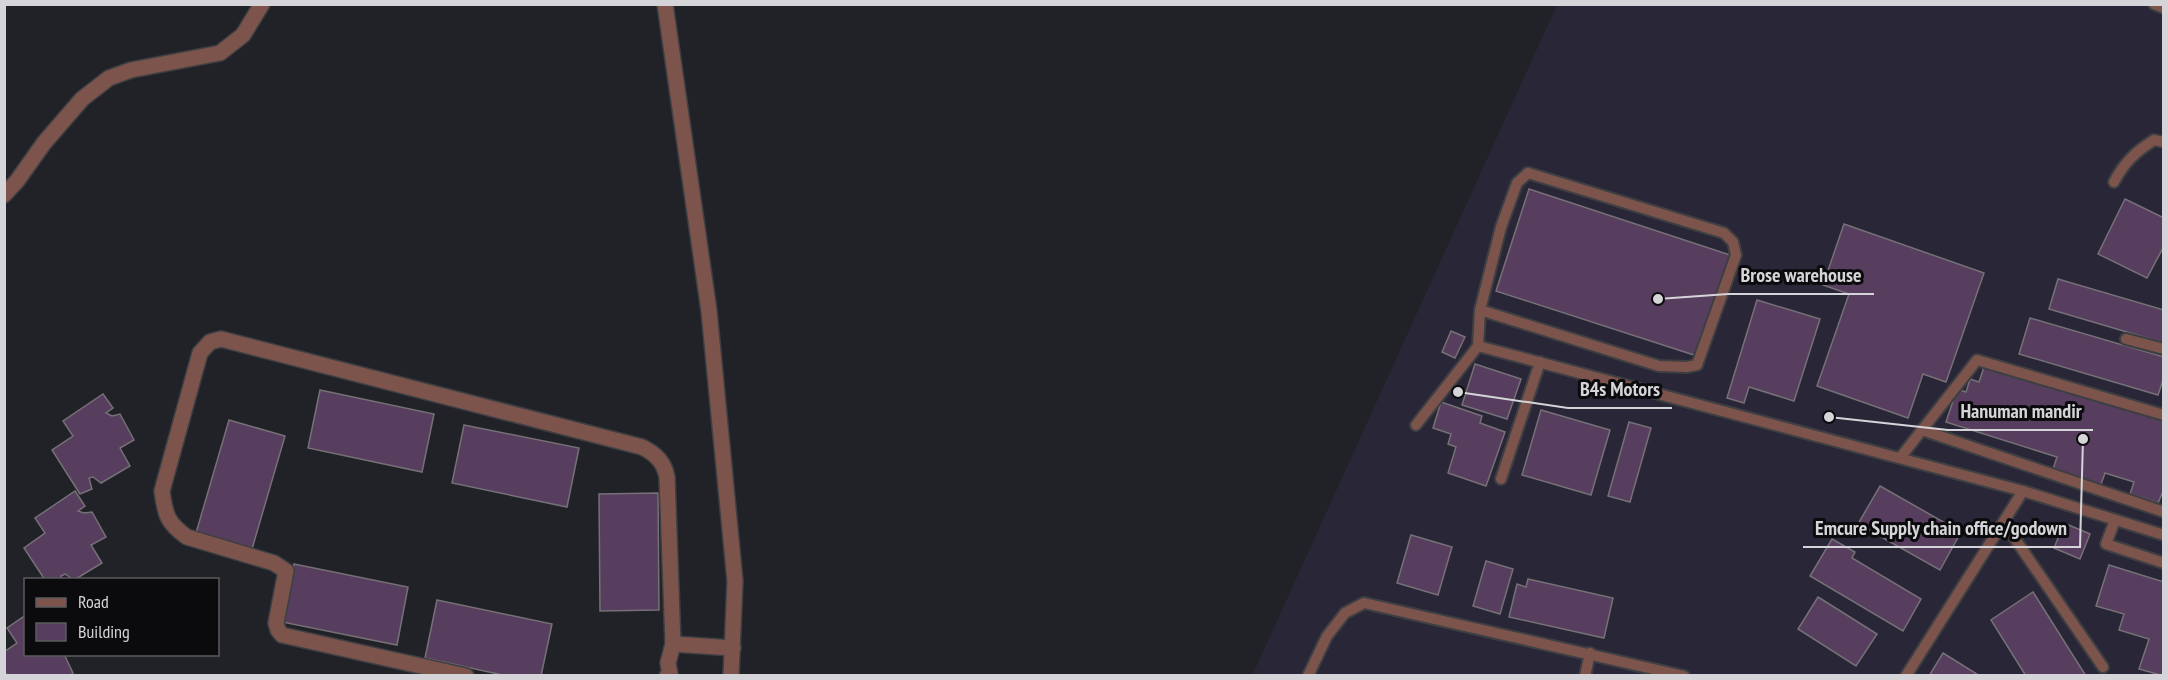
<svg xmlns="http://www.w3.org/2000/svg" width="2168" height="680" font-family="'PT Sans Narrow',sans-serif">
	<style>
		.industrial { fill: #292737 }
		.building { fill: #573d5e; stroke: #757176; stroke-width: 1.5 }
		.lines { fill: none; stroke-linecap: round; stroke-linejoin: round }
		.lane-casing { stroke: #3e3f43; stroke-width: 14 }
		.street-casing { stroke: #3e3f43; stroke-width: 18 }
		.lane { stroke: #7c544c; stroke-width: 10 }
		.street { stroke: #7c544c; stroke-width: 15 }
		.leader { fill: none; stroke: #d5d5d9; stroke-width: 2 }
		.callout-dot { fill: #d5d5d9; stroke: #0b0b0e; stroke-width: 2 }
		.callout-label { font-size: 20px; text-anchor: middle; font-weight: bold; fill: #d5d5d9; stroke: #0b0b0e; stroke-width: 6; stroke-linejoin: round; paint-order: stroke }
	</style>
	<rect width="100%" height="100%" fill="#212227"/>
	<polygon class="industrial" points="1557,5 2163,5 2163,675 1252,676"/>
	<g class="building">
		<polygon points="1529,189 1730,255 1697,356 1496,291"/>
		<polygon points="2125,199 2164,218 2164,246 2147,278 2098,254"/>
		<polygon points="1844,224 1984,273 1946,382 1923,374 1908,418 1817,386 1849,294 1823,285"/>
		<polygon points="2058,279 2164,310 2164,343 2049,309"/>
		<polygon points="1757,300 1820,319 1794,401 1749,387 1744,403 1727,398"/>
		<polygon points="2030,318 2164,357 2164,377 2158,395 2019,354"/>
		<polygon points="1451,331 1465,337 1455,358 1442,352"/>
		<polygon points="1475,364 1521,379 1507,419 1462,405"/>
		<polygon points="1985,364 2164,421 2164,489 2158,503 2130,494 2134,482 2105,473 2100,487 2052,472 2057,457 1946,422 1957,389 1966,392 1970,379 1979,382"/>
		<polygon points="320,390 434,414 422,472 308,448"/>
		<polygon points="103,394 113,408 106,413 112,416 120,414 134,440 120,448 130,466 101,483 93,477 89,478 92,489 80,494 52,450 73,436 63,421"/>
		<polygon points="1441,402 1482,416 1480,423 1505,432 1486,486 1448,473 1456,447 1448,444 1451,434 1433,428"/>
		<polygon points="1541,410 1610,430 1591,495 1522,475"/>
		<polygon points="229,420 285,436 252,549 196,533"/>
		<polygon points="1629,422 1651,428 1630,502 1608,496"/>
		<polygon points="464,425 579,448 567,507 452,483"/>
		<polygon points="1880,486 1961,532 1940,570 1858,524"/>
		<polygon points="75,491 85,506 78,511 84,513 92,512 106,537 91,545 102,563 74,580 65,574 61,576 62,580 45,580 24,548 45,533 35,518"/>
		<polygon points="658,493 659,610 600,611 599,494"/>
		<polygon points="2064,523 2090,534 2080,559 2054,548"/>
		<polygon points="1411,535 1452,547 1438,595 1397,583"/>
		<polygon points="1832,539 1855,552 1852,558 1921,599 1903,631 1810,576"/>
		<polygon points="1486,561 1513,569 1500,614 1473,606"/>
		<polygon points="294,564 408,587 397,645 282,622"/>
		<polygon points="2109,565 2164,582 2164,676 2139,669 2149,639 2119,630 2124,614 2096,606"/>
		<polygon points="1528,579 1613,598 1604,638 1509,617 1517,584 1526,587"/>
		<polygon points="2033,592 2086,676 2026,676 1991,620"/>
		<polygon points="1818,597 1877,634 1856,666 1798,629"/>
		<polygon points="437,600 552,624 541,676 507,676 425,658"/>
		<polygon points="26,615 26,654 64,654 73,673 69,676 8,676 4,671 4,652 17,643 7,628"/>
		<polygon points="1943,653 1980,676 1929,676"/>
	</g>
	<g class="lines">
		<g class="lane-casing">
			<g id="lane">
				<polyline points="2154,4 2164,8"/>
				<path d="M2114,182C2124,163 2135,152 2154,140L2164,142"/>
				<polyline points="2126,339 2164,349"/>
				<polyline points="1478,346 1480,310 1501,227 1517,183 1528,173 1724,233 1733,242 1736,255 1697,365 1687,367 1659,366 1480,310"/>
				<polyline points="1416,425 1478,346 2023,491 2164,535"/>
				<polyline points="1922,430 2164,512"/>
				<polyline points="1900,458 1977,360 2164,415"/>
				<polyline points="1501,479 1540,362"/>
				<polyline points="2115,520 2106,544 2164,563"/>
				<polyline points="2004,523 2103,667"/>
				<polyline points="1308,676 1327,636 1345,613 1364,603 1684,676"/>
				<polyline points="1585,676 1590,653"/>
				<polyline points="1906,676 2023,491"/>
			</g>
		</g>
		<g class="street-casing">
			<g id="street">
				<polyline points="665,4 709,311 735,581 731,676"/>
				<polyline points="4,195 17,181 44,143 82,99 109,78 131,70 220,53 243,35 262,4"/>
				<polyline points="673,644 733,648"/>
				<path d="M466,676L282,635L278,630L276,623L286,571L274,563L187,537C167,523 165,514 162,491L200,353L210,342L221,339L642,447C656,454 664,462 667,477L673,644L668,663L670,674L667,676"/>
			</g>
		</g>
		<use href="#lane" class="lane"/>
		<use href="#street" class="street"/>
	</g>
	<path class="leader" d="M1658 299L1728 294H1874M1458 392L1568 408H1672M1829 417L1948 430H2093M2083 439L2080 547H1803"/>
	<g class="callout-dot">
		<circle cx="1658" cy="299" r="6"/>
		<circle cx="1458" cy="392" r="6"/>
		<circle cx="1829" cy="417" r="6"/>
		<circle cx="2083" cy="439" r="6"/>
	</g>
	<g class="callout-label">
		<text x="1801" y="282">Brose warehouse</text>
		<text x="1620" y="396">B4s Motors</text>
		<text x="2021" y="418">Hanuman mandir</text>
		<text x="1941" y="535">Emcure Supply chain office/godown</text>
	</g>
	<rect width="2168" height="680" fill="none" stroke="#d5d5d9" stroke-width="12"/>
	<rect x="24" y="578" width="195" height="78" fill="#0b0b0e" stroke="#5c5c5f" stroke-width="1.5"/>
	<rect x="36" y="598" width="30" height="9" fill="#7c544c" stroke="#5c5c5f" stroke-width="1.5"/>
	<text x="78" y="608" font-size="18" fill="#d5d5d9">Road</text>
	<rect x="36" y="623" width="30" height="18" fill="#573d5e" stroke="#5c5c5f" stroke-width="1.5"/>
	<text x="78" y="638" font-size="18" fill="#d5d5d9">Building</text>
</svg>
